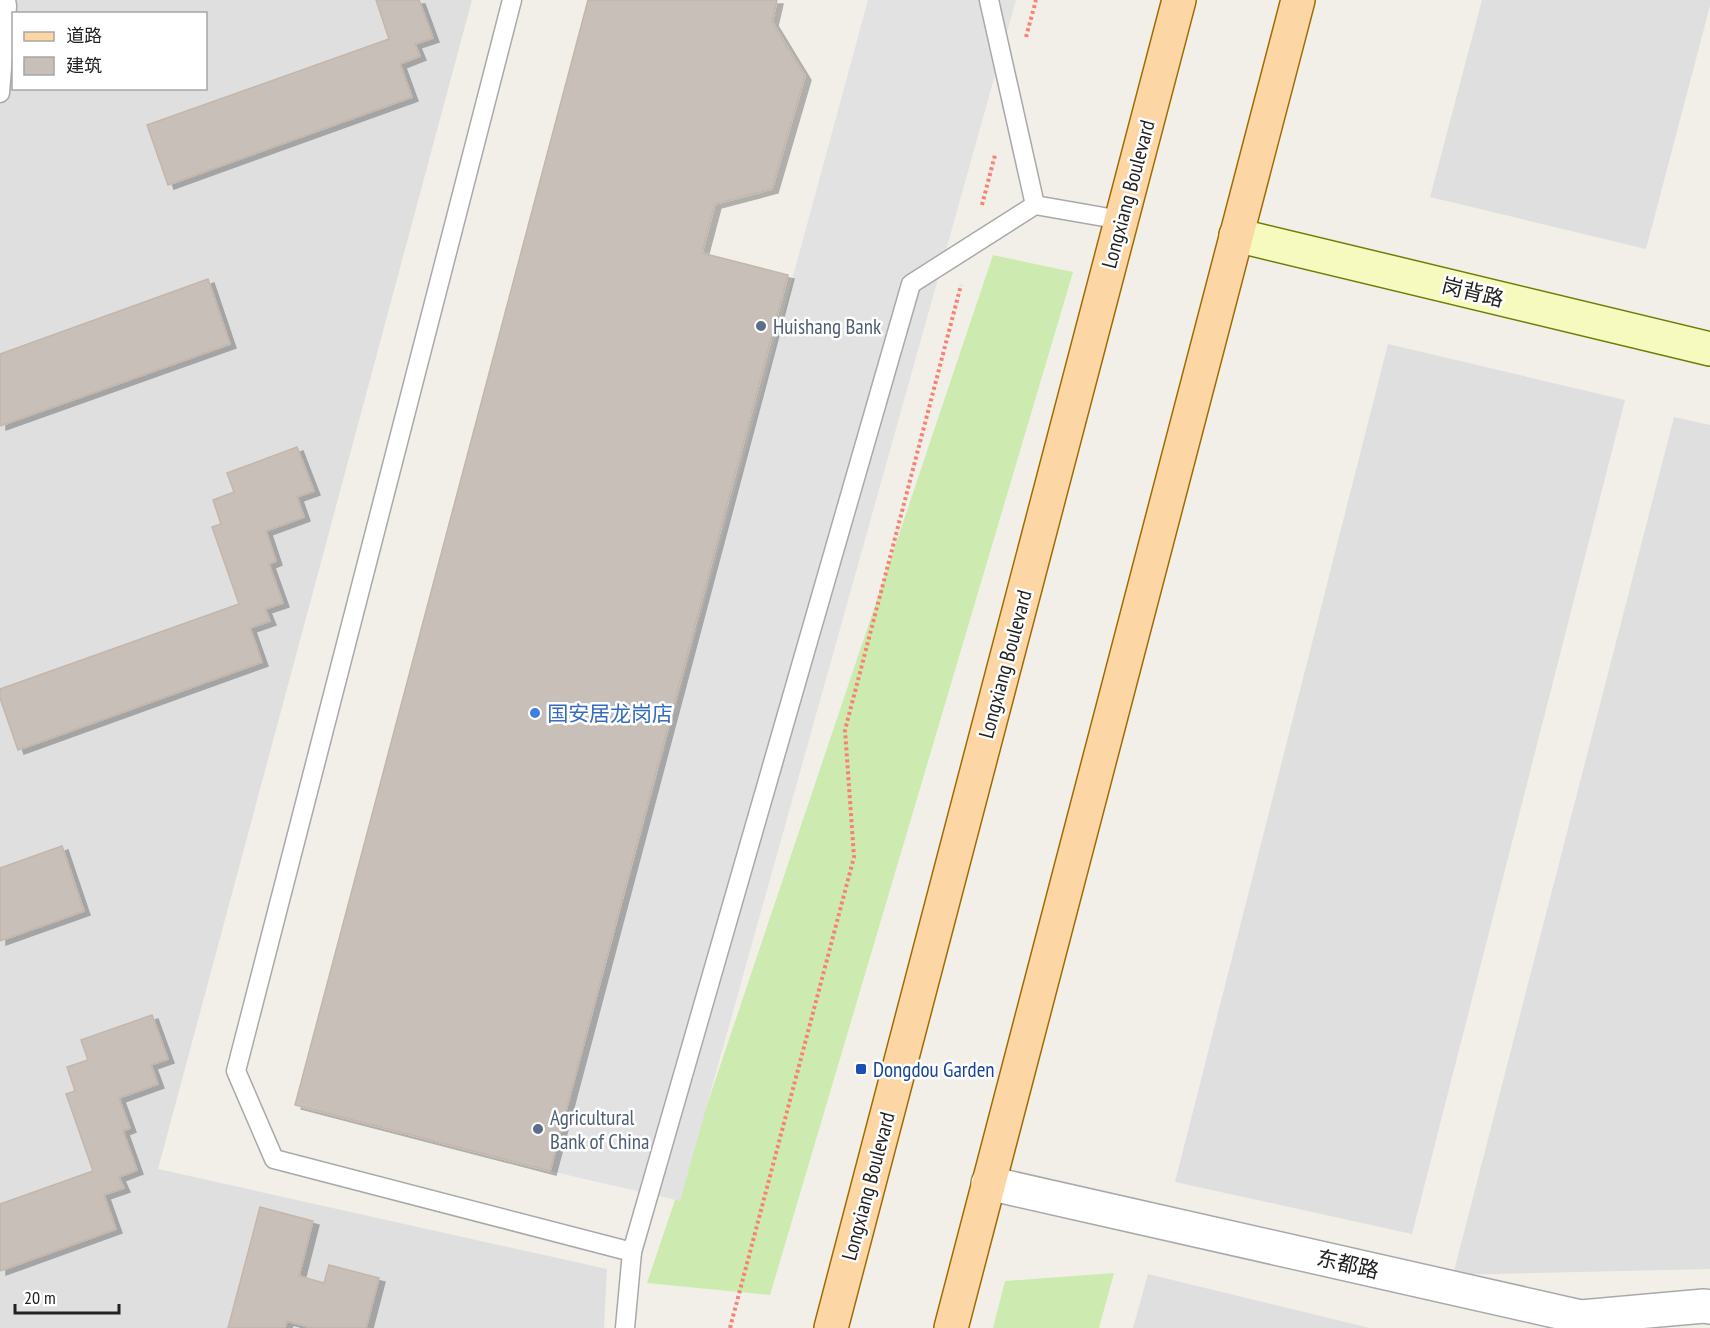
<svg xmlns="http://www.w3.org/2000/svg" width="1710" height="1328" font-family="'PT Sans Narrow','Noto Sans SC',sans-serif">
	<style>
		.residential { fill: #e0dfdf; fill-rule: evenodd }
		.grass { fill: #cdebb0 }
		.parking { fill: #e2e2e2 }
		.building { fill: #c7bfb8; stroke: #c4b6ab; stroke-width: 1.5; filter: url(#shadow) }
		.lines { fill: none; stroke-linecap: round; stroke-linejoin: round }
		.lane-casing { stroke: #a9a9a9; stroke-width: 21 }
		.street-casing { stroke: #a9a9a9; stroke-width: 36 }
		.secondary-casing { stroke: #707d05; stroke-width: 36 }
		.primary-casing { stroke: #a06b00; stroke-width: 36 }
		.path { stroke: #fa8072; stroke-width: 4; stroke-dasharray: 3 3; stroke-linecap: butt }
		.lane { stroke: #fff; stroke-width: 18 }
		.street { stroke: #fff; stroke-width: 33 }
		.secondary { stroke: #f7fabf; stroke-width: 33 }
		.primary { stroke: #fcd6a4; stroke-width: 33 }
		.service-dot { fill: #5c6f8a; stroke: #fff; stroke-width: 2 }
		.shop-dot { fill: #3f7fe0; stroke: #fff; stroke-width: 2 }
		.transit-dot { fill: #1a4fb4; stroke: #fff; stroke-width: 2 }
		.labels { text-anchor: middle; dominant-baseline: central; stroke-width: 5; stroke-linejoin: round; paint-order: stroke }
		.street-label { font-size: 21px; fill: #222; stroke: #fff }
		.service-label { font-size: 21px; fill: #4e5e75; stroke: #fff; text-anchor: start }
		.shop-label { font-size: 21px; fill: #366cbe; stroke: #fff; text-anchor: start }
		.transit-label { font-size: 21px; fill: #164399; stroke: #fff; text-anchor: start }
	</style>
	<defs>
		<filter id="shadow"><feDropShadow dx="6" dy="4" stdDeviation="0" flood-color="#0004"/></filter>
	</defs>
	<rect width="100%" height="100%" fill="#f2efe9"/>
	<g class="residential">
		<path d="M0,0H472L158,1169L607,1269L604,1328H0ZM14,14H206V88H14Z"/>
		<polygon points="1482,0 1710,0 1710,6 1646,249 1430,197"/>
		<polygon points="1388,344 1625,400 1412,1234 1175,1182"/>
		<polygon points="1674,417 1710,425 1710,1269 1453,1275"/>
		<polygon points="1148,1274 1370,1328 1133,1328"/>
	</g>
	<g class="grass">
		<polygon points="993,255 1073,272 770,1295 647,1283"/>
		<polygon points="1114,1273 1099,1328 993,1328 1005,1281"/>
	</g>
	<polygon class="parking" points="868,0 1016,0 680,1201 550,1171"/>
	<g class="building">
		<polygon points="376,0 419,0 433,38 415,44 420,56 400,64 412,97 168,185 147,125 389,39"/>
		<polygon points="588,0 777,0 772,22 805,76 772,189 715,204 702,253 788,275 550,1171 295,1105"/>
		<polygon points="208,279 230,344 0,426 0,354"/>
		<polygon points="297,447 314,491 297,497 304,517 266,531 276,561 269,564 283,603 265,609 270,621 250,628 262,662 18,750 0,698 0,689 239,604 212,527 221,524 213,500 234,492 227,473"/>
		<polygon points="62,846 84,911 0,941 0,868"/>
		<polygon points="152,1015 168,1059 151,1065 158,1084 119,1098 130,1128 123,1131 137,1170 119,1177 124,1188 104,1195 116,1229 0,1271 0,1204 93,1171 66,1094 75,1091 67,1067 88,1060 81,1040"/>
		<polygon points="260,1207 313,1221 299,1276 324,1283 329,1265 379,1278 366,1328 312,1328 287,1321 285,1328 228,1328"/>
	</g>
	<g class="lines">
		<g class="lane-casing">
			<g id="lane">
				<polyline points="512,0 236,1071 274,1159 632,1252 625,1328"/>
				<polyline points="0,93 7,6 6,0"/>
				<polyline points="1035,205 1121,220"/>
				<polyline points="632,1252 911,284 1035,205 989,0"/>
			</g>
		</g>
		<g class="street-casing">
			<polyline id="street" points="988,1183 1581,1317 1704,1306 1710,1307"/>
		</g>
		<g class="secondary-casing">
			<polyline id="secondary" points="1236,235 1710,349"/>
		</g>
		<g class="primary-casing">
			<g id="primary">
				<polyline points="831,1328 1179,0"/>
				<polyline points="951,1328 1298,0"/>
			</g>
		</g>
		<g class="path">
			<polyline points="1026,37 1036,0"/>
			<polyline points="982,205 995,155"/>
			<polyline points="730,1328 854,857 845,730 961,285"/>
		</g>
		<use href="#lane" class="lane"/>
		<use href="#street" class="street"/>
		<use href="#secondary" class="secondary"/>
		<use href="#primary" class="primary"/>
	</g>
	<g class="service-dot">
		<circle cx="761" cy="326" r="6"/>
		<circle cx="538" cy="1129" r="6"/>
	</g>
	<circle class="shop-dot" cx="535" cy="713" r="6"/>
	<rect class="transit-dot" x="855" y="1063" width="12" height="12" rx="3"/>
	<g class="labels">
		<g class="street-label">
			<text transform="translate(1128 194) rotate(-75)">Longxiang Boulevard</text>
			<text transform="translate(1473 292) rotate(14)">岗背路</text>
			<text transform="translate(1005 664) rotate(-75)">Longxiang Boulevard</text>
			<text transform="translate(868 1186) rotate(-75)">Longxiang Boulevard</text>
			<text transform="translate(1348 1264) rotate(13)">东都路</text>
		</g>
		<g class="service-label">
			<text x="773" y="326">Huishang Bank</text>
			<text x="550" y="1117">Agricultural<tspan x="550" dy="24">Bank of China</tspan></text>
		</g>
		<g class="shop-label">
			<text x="547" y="713">国安居龙岗店</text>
		</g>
		<g class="transit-label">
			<text x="873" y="1069">Dongdou Garden</text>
		</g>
	</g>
	<rect x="12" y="12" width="195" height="78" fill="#ffffff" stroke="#a7a7a7" stroke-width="1.5"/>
	<rect x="24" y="32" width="30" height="9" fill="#fcd6a4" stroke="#a7a7a7" stroke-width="1.5"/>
	<text x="66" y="42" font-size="18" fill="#222222">道路</text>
	<rect x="24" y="57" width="30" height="18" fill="#c7bfb8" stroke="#a7a7a7" stroke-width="1.5"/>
	<text x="66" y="72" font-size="18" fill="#222222">建筑</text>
	<path d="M15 1304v9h104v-9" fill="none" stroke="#222222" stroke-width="3"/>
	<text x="24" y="1304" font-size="18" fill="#222222" stroke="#ffffff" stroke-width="4.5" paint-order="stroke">20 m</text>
</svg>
